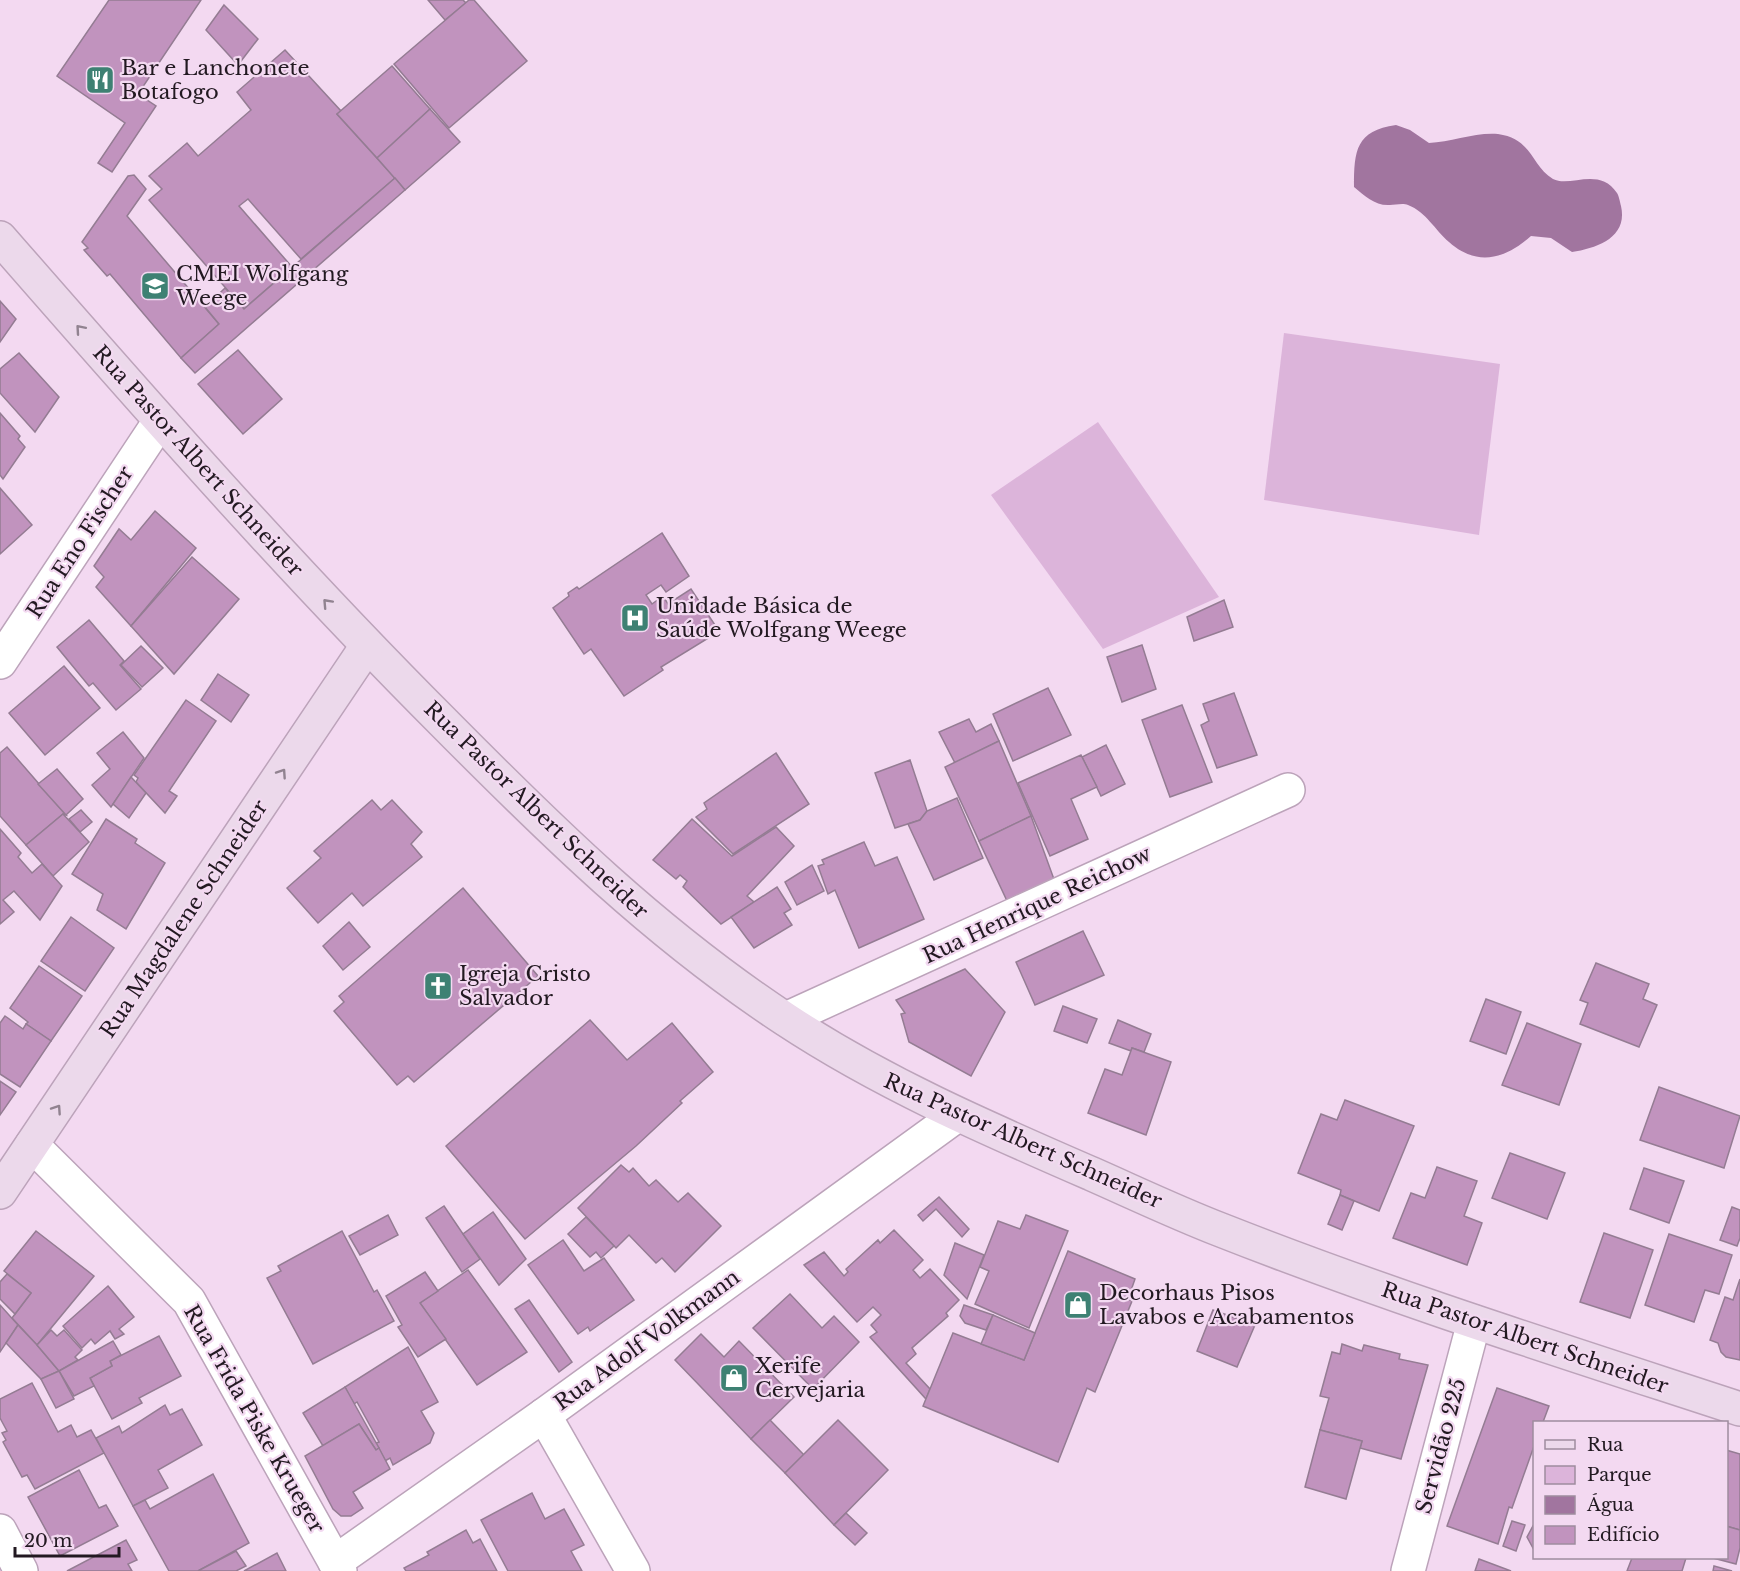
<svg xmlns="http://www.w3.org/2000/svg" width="1740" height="1571" font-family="'Libre Baskerville',serif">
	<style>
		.green { fill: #dcb4da }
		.water { fill: #a1759f }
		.building { fill: #c193be; stroke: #947c93; stroke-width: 1.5 }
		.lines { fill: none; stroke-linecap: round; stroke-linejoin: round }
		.street-casing { stroke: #bca3ba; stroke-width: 36 }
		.secondary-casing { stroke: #bca3ba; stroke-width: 36 }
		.street { stroke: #fff; stroke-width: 33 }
		.secondary { stroke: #ecd9eb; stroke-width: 33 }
		.oneway { stroke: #918390 }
		.labels { text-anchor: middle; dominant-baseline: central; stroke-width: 4.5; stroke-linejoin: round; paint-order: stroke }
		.poi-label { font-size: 21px; fill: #221921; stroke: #f3d9f1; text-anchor: start }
		.street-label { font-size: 21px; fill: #221921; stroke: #f3d9f1 }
	</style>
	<rect width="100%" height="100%" fill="#f3d9f1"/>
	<g class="green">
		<polygon points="1284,333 1500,364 1479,535 1264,500"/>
		<polygon points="1098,422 1219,597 1103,649 991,495"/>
	</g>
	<path class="water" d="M1396,125L1410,130L1429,143C1451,142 1476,132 1498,134C1533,139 1531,166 1553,179C1570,188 1599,166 1617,193C1619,196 1620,202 1621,206C1628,237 1598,248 1572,252L1551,238L1531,236C1505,259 1477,267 1449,242C1435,230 1426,212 1408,205C1403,203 1395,205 1390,205C1375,206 1365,196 1354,187C1354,150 1356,131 1396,125Z"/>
	<g class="building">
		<polygon points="109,0 201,0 138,94 156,106 112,172 98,163 125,123 57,76"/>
		<polygon points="428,0 463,0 466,3 445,20"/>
		<polygon points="469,0 474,0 527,61 449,128 394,64"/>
		<polygon points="224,5 258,39 238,65 206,30"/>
		<polygon points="285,50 341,111 337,114 395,178 301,259 248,199 239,206 292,267 244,309 149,200 162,189 149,176 187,143 198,156 251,110 237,92"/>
		<polygon points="392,66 430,109 377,158 337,114"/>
		<polygon points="430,109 460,142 405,190 377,158"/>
		<polygon points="134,175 146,189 127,216 219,324 181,358 110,274 107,276 84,250 88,248 82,242 128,176"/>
		<polygon points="395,178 405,190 195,373 181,358 219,324 205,307 225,288 244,309"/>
		<polygon points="0,301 16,319 0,342"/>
		<polygon points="238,350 282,399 243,434 198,384"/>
		<polygon points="19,353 59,397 35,432 0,393 0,369"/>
		<polygon points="0,413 20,436 18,439 25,447 3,479 0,475"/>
		<polygon points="0,488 32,525 0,554"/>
		<polygon points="155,511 196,548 131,626 96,587 104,577 94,566 119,529 131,540"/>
		<polygon points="662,533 689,576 666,592 661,585 646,595 652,604 663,596 668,604 691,589 717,628 708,634 710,637 661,667 663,670 624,696 591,649 584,654 553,608 569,596 568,593 577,587 579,589"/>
		<polygon points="192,557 239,599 174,674 131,626"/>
		<polygon points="1224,600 1233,627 1194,641 1187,617"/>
		<polygon points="89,620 124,661 120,665 141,689 116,710 93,683 89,686 57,647"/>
		<polygon points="1142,645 1156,689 1122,702 1107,657"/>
		<polygon points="141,646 163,668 142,687 121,665"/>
		<polygon points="64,666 100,708 45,755 9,713"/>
		<polygon points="218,674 249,695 231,722 201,700"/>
		<polygon points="1048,688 1071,735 1013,761 993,714"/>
		<polygon points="1234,693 1257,755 1217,768 1201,725 1209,721 1203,704"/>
		<polygon points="186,700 216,721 169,791 177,796 165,813 136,782 138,778 134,775"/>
		<polygon points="1182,705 1212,782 1170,797 1142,720"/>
		<polygon points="969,719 976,732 991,724 999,741 955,763 939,732"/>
		<polygon points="123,732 144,758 111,807 92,785 110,769 97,753"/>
		<polygon points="999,741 1031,816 979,841 945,767"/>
		<polygon points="1106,745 1125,784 1101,796 1082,757"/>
		<polygon points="7,747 66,815 63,814 26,845 0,816 0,753"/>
		<polygon points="776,753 809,804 733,854 696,817 707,809 704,803"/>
		<polygon points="1081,755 1097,787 1071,799 1088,839 1050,856 1018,783"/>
		<polygon points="910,760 927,811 920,820 895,828 875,773"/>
		<polygon points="57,769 83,799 66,815 38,784"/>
		<polygon points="131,777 146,793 129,818 113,804"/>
		<polygon points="957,798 983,858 934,880 908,824 920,820 927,811"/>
		<polygon points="372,800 381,810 392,800 422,832 411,844 422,857 363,906 352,893 318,923 287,888 321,858 314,851"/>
		<polygon points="81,810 92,822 80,832 69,819"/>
		<polygon points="63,814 89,842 53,876 26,845"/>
		<polygon points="1031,816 1055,882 1008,903 979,841"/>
		<polygon points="106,819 137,839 135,843 165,863 126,929 97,910 103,894 72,874"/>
		<polygon points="692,819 732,856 776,827 794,846 747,896 754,902 721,924 683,887 687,881 680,875 676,879 653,860"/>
		<polygon points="0,829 21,853 18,857 32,873 42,864 62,886 40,920 14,891 3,900 14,912 0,924"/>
		<polygon points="864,842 875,866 897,857 924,919 859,948 835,890 828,894 818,866 824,864 822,860"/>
		<polygon points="812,865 824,891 797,905 785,882"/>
		<polygon points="777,887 791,909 784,913 792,925 754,948 731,917"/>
		<polygon points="463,888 538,976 414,1082 408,1076 397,1085 334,1011 344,1002 339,996"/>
		<polygon points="71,917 114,948 85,991 41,961"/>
		<polygon points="349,922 370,947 343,970 323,946"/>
		<polygon points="1083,931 1104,975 1035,1005 1016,962"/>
		<polygon points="1596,963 1649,984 1643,999 1657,1005 1639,1047 1580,1024 1588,1003 1580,1000"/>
		<polygon points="39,966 82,996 51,1041 26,1024 28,1022 10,1008"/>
		<polygon points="965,969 1005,1012 971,1076 909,1042 901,1014 905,1013 896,1000"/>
		<polygon points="1486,999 1521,1012 1506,1054 1470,1041"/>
		<polygon points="1063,1006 1097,1019 1087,1043 1054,1031"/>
		<polygon points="5,1016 23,1029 26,1024 51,1041 20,1087 0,1074 0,1023"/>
		<polygon points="590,1020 627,1060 672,1023 713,1072 680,1101 682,1103 636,1146 525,1239 446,1146"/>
		<polygon points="1118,1020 1151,1034 1144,1052 1132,1048 1131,1051 1109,1043"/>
		<polygon points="1527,1023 1581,1044 1559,1105 1502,1085"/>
		<polygon points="1132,1048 1171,1062 1146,1135 1088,1113 1105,1069 1122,1075"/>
		<polygon points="0,1081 16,1092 0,1115"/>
		<polygon points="1659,1087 1740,1116 1724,1168 1640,1140"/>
		<polygon points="1345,1100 1414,1126 1379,1211 1340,1195 1341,1190 1298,1173 1321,1114 1337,1120"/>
		<polygon points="1510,1153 1565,1173 1547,1219 1492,1198"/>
		<polygon points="621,1165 629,1172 633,1168 649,1186 656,1180 678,1202 688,1193 721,1226 675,1272 662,1258 656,1263 629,1235 616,1248 578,1208"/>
		<polygon points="1437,1167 1477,1181 1464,1216 1482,1223 1467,1265 1393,1238 1411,1193 1425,1198"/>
		<polygon points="1644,1168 1684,1181 1669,1223 1630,1209"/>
		<polygon points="1340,1195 1354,1201 1342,1230 1328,1224"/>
		<polygon points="939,1197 969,1229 962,1237 936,1209 923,1221 918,1215"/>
		<polygon points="444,1206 480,1259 462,1272 426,1218"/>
		<polygon points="1732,1207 1740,1210 1740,1238 1737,1246 1720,1240"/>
		<polygon points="493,1212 526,1259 499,1285 463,1234"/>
		<polygon points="388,1215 398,1235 360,1255 349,1236"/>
		<polygon points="1026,1215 1068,1231 1029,1328 975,1304 989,1271 980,1267 998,1221 1020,1229"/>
		<polygon points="586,1217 614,1246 601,1258 596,1252 590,1257 568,1234"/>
		<polygon points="894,1230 923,1260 913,1270 920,1278 930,1269 959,1300 946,1313 948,1316 912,1348 916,1354 906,1363 930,1389 926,1399 870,1337 877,1332 871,1325 881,1315 873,1307 857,1322 804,1265 824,1252 844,1276 848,1272 846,1269 878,1240 880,1243"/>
		<polygon points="36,1231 94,1276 37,1345 12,1318 31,1293 4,1271"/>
		<polygon points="342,1231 374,1292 377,1290 394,1321 313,1364 267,1278 281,1271 278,1266"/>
		<polygon points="1604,1233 1653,1250 1630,1318 1580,1302"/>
		<polygon points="1669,1234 1732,1255 1719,1294 1705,1290 1694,1322 1645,1305"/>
		<polygon points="563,1240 584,1271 604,1258 634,1300 590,1331 588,1327 578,1334 528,1265"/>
		<polygon points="955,1243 984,1255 967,1299 944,1275"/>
		<polygon points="1068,1251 1135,1279 1128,1299 1132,1301 1095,1392 1087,1388 1058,1462 923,1406 953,1333 1024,1360"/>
		<polygon points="468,1270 527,1352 477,1385 420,1303"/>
		<polygon points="425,1272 438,1291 420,1303 446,1339 418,1357 398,1327 402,1325 386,1296"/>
		<polygon points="7,1274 31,1293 15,1314 0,1299 0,1282"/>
		<polygon points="1740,1279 1740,1360 1726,1357 1721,1352 1718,1343 1710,1340 1725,1297 1733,1300"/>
		<polygon points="108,1286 134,1317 119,1329 124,1334 115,1339 110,1331 95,1344 91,1339 82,1348 63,1326"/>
		<polygon points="790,1294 822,1328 834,1316 859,1342 813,1389 753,1328"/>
		<polygon points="529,1300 572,1362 559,1372 515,1309"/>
		<polygon points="0,1305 18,1325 0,1352"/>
		<polygon points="964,1305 993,1315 986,1330 965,1323 960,1316"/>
		<polygon points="1213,1310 1255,1325 1237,1367 1197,1351"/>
		<polygon points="993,1315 1035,1333 1024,1360 981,1344"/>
		<polygon points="18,1325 37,1345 59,1371 41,1379 6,1343"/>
		<polygon points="51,1330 57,1336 64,1330 82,1350 75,1357 78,1360 59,1371 37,1345"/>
		<polygon points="701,1334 724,1357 739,1341 794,1397 751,1439 675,1360"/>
		<polygon points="159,1336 181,1376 139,1398 142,1403 112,1419 90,1378 112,1366 110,1361"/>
		<polygon points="113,1341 121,1355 110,1361 112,1366 90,1378 94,1386 74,1396 59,1371"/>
		<polygon points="1342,1344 1362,1351 1364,1345 1400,1354 1399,1359 1428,1365 1401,1459 1360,1448 1362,1441 1320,1430 1329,1398 1320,1396 1332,1352 1340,1354"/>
		<polygon points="408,1347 438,1402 421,1411 434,1433 430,1443 393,1465 390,1458 385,1461 376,1443 379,1442 357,1402 354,1404 345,1387"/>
		<polygon points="59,1371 74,1399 56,1408 41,1379"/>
		<polygon points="32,1383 58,1432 71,1425 77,1437 91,1430 104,1453 35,1489 27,1475 22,1477 3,1442 6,1440 2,1433 7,1431 0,1418 0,1399"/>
		<polygon points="345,1387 379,1448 376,1450 359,1424 323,1446 303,1413"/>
		<polygon points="1497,1388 1549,1406 1543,1422 1534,1422 1534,1446 1512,1508 1509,1507 1498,1544 1447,1526"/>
		<polygon points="165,1405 170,1415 182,1409 202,1445 158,1470 168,1488 133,1506 96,1438 119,1426 122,1433"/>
		<polygon points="770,1420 804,1455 785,1473 751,1439"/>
		<polygon points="838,1420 888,1470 834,1525 785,1473"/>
		<polygon points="359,1424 376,1450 379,1448 390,1469 353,1492 363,1508 351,1516 341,1516 333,1509 305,1456"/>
		<polygon points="1320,1430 1362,1441 1346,1499 1305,1487"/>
		<polygon points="1726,1450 1740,1454 1740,1530 1726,1526"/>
		<polygon points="79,1470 99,1508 106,1505 118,1526 60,1556 28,1497"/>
		<polygon points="213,1474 249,1543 198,1571 169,1571 133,1506 145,1500 150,1509"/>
		<polygon points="532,1493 545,1519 564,1509 584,1545 571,1551 582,1571 508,1571 481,1520"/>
		<polygon points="846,1513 867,1533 855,1545 834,1525"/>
		<polygon points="1512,1521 1525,1525 1516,1551 1503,1546"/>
		<polygon points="1534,1524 1534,1550 1527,1537"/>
		<polygon points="1726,1526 1740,1530 1740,1548 1736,1564 1713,1558 1726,1558"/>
		<polygon points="466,1530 473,1543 480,1539 497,1571 406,1571 404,1568 429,1555 427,1552"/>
		<polygon points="126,1540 137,1560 128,1564 132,1571 67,1571"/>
		<polygon points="236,1551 246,1566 236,1571 198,1571"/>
		<polygon points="277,1553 286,1571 244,1571"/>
		<polygon points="1632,1558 1686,1558 1682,1571 1627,1571"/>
		<polygon points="1479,1559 1511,1571 1475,1571"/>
		<polygon points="1714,1566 1732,1571 1713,1571"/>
	</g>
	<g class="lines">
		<g class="street-casing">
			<g id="street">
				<polyline points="0,662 160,421"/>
				<polyline points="786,1019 1288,790"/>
				<polyline points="32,1145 189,1301 340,1571"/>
				<polyline points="544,1415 633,1571"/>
				<polyline points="0,1531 21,1571"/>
				<polyline points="335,1562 544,1415 956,1116"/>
				<polyline points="1408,1571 1474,1322"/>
			</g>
		</g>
		<g class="secondary-casing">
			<g id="secondary">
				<path d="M0,238C144,403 289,568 444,723C552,832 656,934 785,1019C882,1083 986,1128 1092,1174C1135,1193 1177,1213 1221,1230C1391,1297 1566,1352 1740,1409"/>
				<polyline points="0,1192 367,646"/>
			</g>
		</g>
		<use href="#street" class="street"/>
		<use href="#secondary" class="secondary"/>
	</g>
	<defs><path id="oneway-chevron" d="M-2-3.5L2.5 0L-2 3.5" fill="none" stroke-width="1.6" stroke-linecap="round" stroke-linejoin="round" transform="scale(1.5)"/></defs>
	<g class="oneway">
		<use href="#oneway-chevron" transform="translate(80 329) rotate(-131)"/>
		<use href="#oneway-chevron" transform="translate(327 603) rotate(-133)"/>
		<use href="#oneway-chevron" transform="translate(282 773) rotate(-56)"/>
		<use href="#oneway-chevron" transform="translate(57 1109) rotate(-56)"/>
	</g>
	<defs>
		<g id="restaurant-square" transform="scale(1.5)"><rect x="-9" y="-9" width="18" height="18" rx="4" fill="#3e8173" stroke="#f3d9f1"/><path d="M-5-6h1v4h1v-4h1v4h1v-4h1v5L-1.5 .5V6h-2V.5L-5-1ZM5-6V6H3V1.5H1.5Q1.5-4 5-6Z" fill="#fff"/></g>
		<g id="school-square" transform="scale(1.5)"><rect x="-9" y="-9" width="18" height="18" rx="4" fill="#3e8173" stroke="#f3d9f1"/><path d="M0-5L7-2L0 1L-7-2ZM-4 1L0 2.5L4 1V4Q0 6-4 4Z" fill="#fff"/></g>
		<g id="hospital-square" transform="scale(1.5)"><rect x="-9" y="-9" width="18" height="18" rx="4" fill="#3e8173" stroke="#f3d9f1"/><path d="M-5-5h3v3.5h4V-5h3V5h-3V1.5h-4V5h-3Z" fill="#fff"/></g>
		<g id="church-square" transform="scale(1.5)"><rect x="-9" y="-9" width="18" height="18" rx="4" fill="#3e8173" stroke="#f3d9f1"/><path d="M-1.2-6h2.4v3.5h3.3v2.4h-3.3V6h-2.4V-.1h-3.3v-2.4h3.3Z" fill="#fff"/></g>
		<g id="shop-square" transform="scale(1.5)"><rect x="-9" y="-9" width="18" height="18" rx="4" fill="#3e8173" stroke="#f3d9f1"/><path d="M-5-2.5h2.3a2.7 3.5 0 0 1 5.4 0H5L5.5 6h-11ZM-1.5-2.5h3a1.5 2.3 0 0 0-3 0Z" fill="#fff"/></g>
	</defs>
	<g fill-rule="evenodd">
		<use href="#restaurant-square" x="100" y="80"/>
		<use href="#school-square" x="155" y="286"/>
		<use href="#hospital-square" x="635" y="618"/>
		<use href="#church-square" x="438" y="986"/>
		<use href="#shop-square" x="1078" y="1305"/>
		<use href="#shop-square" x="734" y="1378"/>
	</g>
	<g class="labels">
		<g class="poi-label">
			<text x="121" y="68">Bar e Lanchonete<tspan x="121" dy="24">Botafogo</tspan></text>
			<text x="176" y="274">CMEI Wolfgang<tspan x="176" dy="24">Weege</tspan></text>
			<text x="656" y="606">Unidade Básica de<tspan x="656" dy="24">Saúde Wolfgang Weege</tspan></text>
			<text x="459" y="974">Igreja Cristo<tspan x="459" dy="24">Salvador</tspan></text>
			<text x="1099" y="1293">Decorhaus Pisos<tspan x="1099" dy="24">Lavabos e Acabamentos</tspan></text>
			<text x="755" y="1366">Xerife<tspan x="755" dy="24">Cervejaria</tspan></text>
		</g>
		<g class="street-label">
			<text transform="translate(198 461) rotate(48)">Rua Pastor Albert Schneider</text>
			<text transform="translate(80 542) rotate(-57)">Rua Eno Fischer</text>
			<text transform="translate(536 810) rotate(44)">Rua Pastor Albert Schneider</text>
			<text transform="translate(1037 905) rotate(-25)">Rua Henrique Reichow</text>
			<text transform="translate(184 919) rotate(-56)">Rua Magdalene Schneider</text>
			<text transform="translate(1023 1141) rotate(24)">Rua Pastor Albert Schneider</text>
			<text transform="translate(1525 1338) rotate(19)">Rua Pastor Albert Schneider</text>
			<text transform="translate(647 1340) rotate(-36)">Rua Adolf Volkmann</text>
			<text transform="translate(254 1419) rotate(60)">Rua Frida Piske Krueger</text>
			<text transform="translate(1441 1446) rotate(-75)">Servidão 225</text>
		</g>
	</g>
	<rect x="1533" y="1421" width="195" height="138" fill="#f3d9f1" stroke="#9f8c9e" stroke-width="1.5"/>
	<rect x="1545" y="1440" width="30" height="9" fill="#ecd9eb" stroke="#9f8c9e" stroke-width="1.5"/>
	<text x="1587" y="1451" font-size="18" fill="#221921">Rua</text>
	<rect x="1545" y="1466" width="30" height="18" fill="#dcb4da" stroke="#9f8c9e" stroke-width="1.5"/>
	<text x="1587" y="1481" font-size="18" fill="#221921">Parque</text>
	<rect x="1545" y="1496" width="30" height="18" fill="#a1759f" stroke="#9f8c9e" stroke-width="1.5"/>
	<text x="1587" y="1511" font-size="18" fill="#221921">Água</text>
	<rect x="1545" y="1526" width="30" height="18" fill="#c193be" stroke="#9f8c9e" stroke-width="1.5"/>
	<text x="1587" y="1541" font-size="18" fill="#221921">Edifício</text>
	<path d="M15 1547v9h104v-9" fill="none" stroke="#221921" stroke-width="3"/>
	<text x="24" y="1547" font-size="18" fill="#221921" stroke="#f3d9f1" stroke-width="4.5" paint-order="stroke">20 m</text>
</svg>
